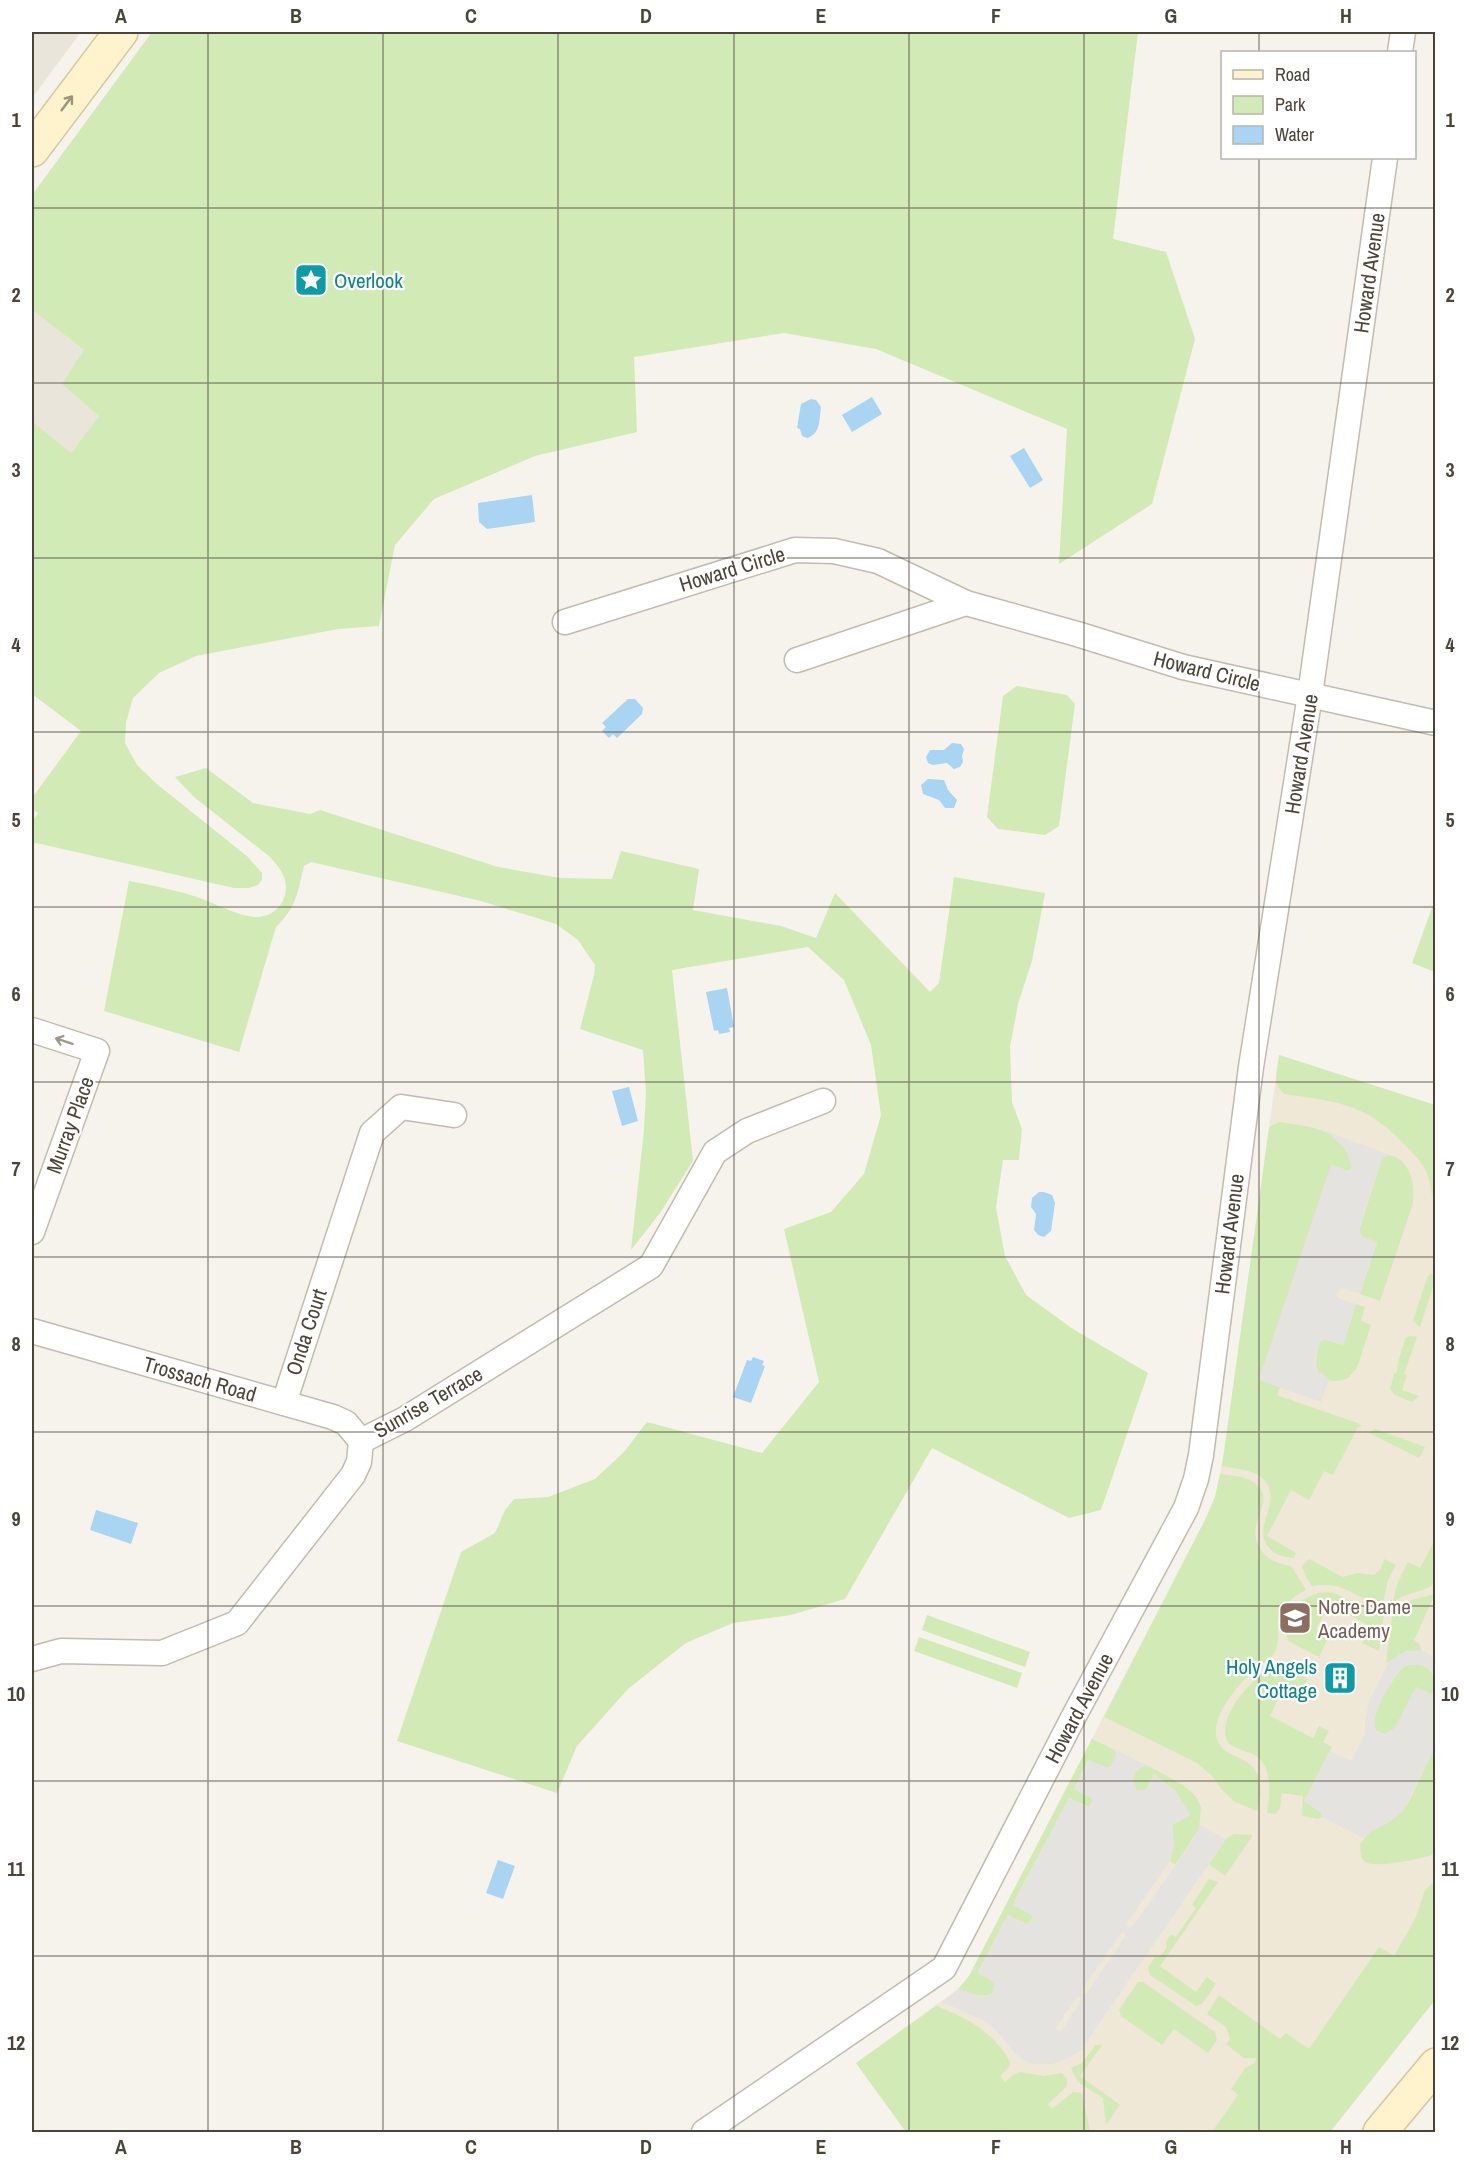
<svg xmlns="http://www.w3.org/2000/svg" width="1467" height="2164" font-family="'Archivo Narrow',sans-serif">
	<style>
		.residential { fill: #eae5da }
		.education { fill: #efe8d6 }
		.green { fill: #d2eab5 }
		.parking { fill: #e5e3e0; fill-rule: evenodd }
		.water { fill: #a9d4f2 }
		.lines { fill: none; stroke-linecap: round; stroke-linejoin: round }
		.street-casing { stroke: #c2bbae; stroke-width: 27 }
		.secondary-casing { stroke: #d6c79b; stroke-width: 36 }
		.street { stroke: #fff; stroke-width: 24 }
		.secondary { stroke: #fff3cd; stroke-width: 33 }
		.oneway { stroke: #9c937c }
		.oneway2 { stroke: #9c9892 }
		.grid { fill: none; stroke: #4b4439; stroke-width: 1.5; stroke-opacity: 0.55 }
		.labels { text-anchor: middle; dominant-baseline: central; stroke-width: 4.5; stroke-linejoin: round; paint-order: stroke }
		.street-label { font-size: 21px; fill: #4b4439; stroke: #fff }
		.culture-label { font-size: 21px; fill: #0d838f; stroke: #fff; text-anchor: start }
		.education-label { font-size: 21px; fill: #785e54; stroke: #fff; text-anchor: start }
		.neatline { fill: none; stroke: #4b4439; stroke-width: 2 }
		.grid-label { font-size: 20px; text-anchor: middle; font-weight: bold; fill: #4b4439 }
	</style>
	<rect width="100%" height="100%" fill="#f6f3ec"/>
	<g class="residential">
		<polygon points="32,32 81,32 32,98"/>
		<polygon points="32,310 84,350 99,416 71,453 32,421"/>
	</g>
	<polygon class="education" points="1279,1055 1435,1105 1435,2000 1330,2132 906,2132 856,2063 958,1989 969,1976 1206,1518 1215,1497 1226,1443"/>
	<g class="green">
		<polygon points="152,32 1138,32 1113,239 1166,252 1195,339 1152,504 1059,564 1067,429 876,349 784,333 634,357 637,432 535,456 434,499 395,545 379,626 338,629 196,656 159,673 133,698 126,722 125,743 137,765 158,785 248,857 262,873 262,880 258,885 249,888 234,888 32,842 32,822 38,813 32,809 32,798 81,731 32,694 32,421 71,453 99,416 62,384 84,350 32,310 32,195"/>
		<polygon points="1017,686 1067,695 1075,704 1059,826 1045,835 998,829 987,817 1003,696"/>
		<path d="M206,768L253,803L310,814L320,810L498,867L560,878L612,879L621,851L699,869L693,910L781,926L816,938L835,893L930,992L939,983L954,877L1045,893L1032,961L1018,1004L1010,1047L1012,1102L1022,1129L1019,1160H1003L996,1208L1005,1256L1026,1295L1073,1329L1148,1373L1101,1510L1069,1518L932,1448L845,1599L791,1615L733,1623L686,1643L628,1689L577,1746L557,1793L397,1741L461,1552L495,1533L505,1510L514,1499L548,1497L595,1479L624,1452L647,1422L762,1453L819,1382L784,1229L831,1212L864,1174L881,1115L871,1045L844,980L808,947L672,970L693,1161L660,1213L631,1250L644,1130L646,1092L643,1050L580,1029L594,975L595,965L578,940L556,924L481,901L311,862L304,866C298,892 296,908 276,927L239,1052L104,1011L129,881C152,885 175,890 197,897C215,903 241,918 259,917C270,916 280,909 284,898C290,881 281,869 270,857L194,797L175,777Z"/>
		<polygon points="1433,905 1436,906 1435,972 1412,963"/>
		<path d="M1279,1055L1435,1105V1204C1430,1193 1431,1180 1425,1169C1420,1160 1412,1152 1404,1144C1365,1103 1338,1102 1285,1094C1271,1085 1278,1069 1279,1055Z"/>
		<path d="M1280,1122C1314,1128 1342,1127 1352,1166L1349,1171L1332,1165L1259,1380L1280,1387L1277,1395L1360,1424L1361,1428L1358,1427L1333,1475L1324,1471L1309,1500L1291,1490L1267,1536L1296,1553L1294,1558C1284,1557 1276,1556 1269,1548C1250,1526 1286,1500 1262,1478C1252,1469 1235,1469 1222,1466L1269,1128L1272,1125Z"/>
		<path d="M1386,1155C1410,1155 1417,1188 1412,1206L1380,1301L1360,1294L1377,1242L1362,1237L1359,1231L1382,1158Z"/>
		<polygon points="1435,1273 1435,1288 1433,1287 1420,1327 1413,1321 1427,1278 1430,1274"/>
		<path d="M1356,1304L1365,1307L1361,1321L1371,1325L1357,1368L1347,1379C1316,1388 1312,1364 1320,1342L1324,1339L1343,1345Z"/>
		<polygon points="1413,1336 1417,1337 1404,1374 1407,1375 1402,1390 1419,1396 1412,1402 1395,1395 1390,1389 1394,1374 1397,1372 1398,1362 1406,1337"/>
		<polygon points="1375,1429 1425,1447 1419,1458 1369,1433"/>
		<path d="M1220,1474C1232,1476 1247,1476 1256,1484C1277,1502 1244,1523 1260,1548C1267,1561 1277,1563 1291,1566L1306,1590C1290,1598 1277,1610 1278,1629C1278,1639 1279,1646 1273,1655C1269,1661 1260,1664 1255,1669C1239,1684 1214,1712 1216,1735C1220,1768 1274,1745 1257,1811L1235,1802L1222,1790L1213,1777L1197,1763L1104,1717L1206,1518L1215,1497Z"/>
		<path d="M1435,1540L1434,1583C1425,1593 1407,1591 1396,1601L1393,1600L1398,1582L1408,1562L1420,1568Z"/>
		<path d="M1309,1559L1343,1577L1357,1573L1374,1575L1381,1569L1384,1559L1396,1565L1388,1580L1384,1600C1369,1605 1356,1593 1342,1588C1332,1584 1322,1584 1312,1586L1306,1577L1302,1566Z"/>
		<path d="M1327,1592L1334,1593L1369,1610L1384,1612L1379,1651L1362,1643L1370,1626L1329,1604L1316,1629L1329,1636L1319,1657L1288,1641C1282,1615 1301,1593 1327,1592Z"/>
		<polygon points="1435,1594 1414,1640 1420,1645 1421,1651 1407,1651 1386,1663 1393,1610 1411,1600"/>
		<polygon points="927,1615 1030,1652 1025,1667 922,1630"/>
		<polygon points="919,1637 1022,1673 1017,1688 914,1651"/>
		<path d="M1414,1664C1434,1666 1435,1676 1435,1693L1431,1694L1416,1687L1394,1729L1385,1734C1382,1733 1378,1733 1376,1730C1368,1720 1391,1676 1401,1669C1405,1666 1409,1665 1414,1664Z"/>
		<path d="M1276,1665H1280L1308,1679L1298,1697L1283,1690L1270,1716L1313,1738L1319,1726L1329,1731L1323,1742L1332,1747L1304,1801L1322,1813V1817L1318,1819L1302,1816L1303,1796L1282,1793L1280,1808L1276,1814L1267,1813C1270,1796 1273,1766 1255,1755C1246,1751 1236,1749 1228,1743C1214,1718 1254,1675 1276,1665Z"/>
		<path d="M1092,1739L1115,1750C1118,1756 1114,1765 1108,1768L1088,1760L1074,1789L1090,1797L1093,1801L1089,1807L1069,1798L1013,1904L1030,1914L1033,1917L1031,1921L1027,1924L1008,1915L978,1972L994,1982C997,2005 970,1993 958,1989L969,1976Z"/>
		<path d="M1435,1748V1854C1424,1858 1378,1868 1368,1863C1364,1862 1363,1860 1361,1857L1360,1844L1370,1832L1391,1821L1407,1805Z"/>
		<path d="M1147,1765L1183,1785L1196,1797L1201,1807L1199,1829L1175,1865L1170,1861L1174,1845L1172,1825L1190,1815C1180,1797 1172,1785 1154,1775L1146,1790H1137C1129,1780 1133,1768 1147,1765Z"/>
		<polygon points="1234,1834 1253,1835 1225,1876 1209,1864 1226,1839"/>
		<polygon points="1209,1879 1218,1882 1160,1966 1196,1992 1207,1977 1216,1984 1202,2004 1196,2006 1150,1975 1148,1968 1155,1957 1160,1957 1167,1947 1166,1942 1171,1934 1176,1937 1196,1908 1192,1905"/>
		<polygon points="1435,1881 1435,2000 1330,2132 1212,2132 1238,2095 1231,2089 1245,2068 1255,2063 1256,2058 1244,2058 1226,2044 1230,2039 1226,2027 1207,2014 1219,1995 1280,2039 1286,2033 1309,2049 1379,1947 1394,1956 1416,1917 1425,1890"/>
		<polygon points="1138,1982 1143,1982 1215,2032 1217,2040 1208,2053 1174,2029 1162,2045 1121,2016 1119,2010"/>
		<path d="M936,2006C966,2017 995,2033 1010,2062L1009,2067L1000,2076L1005,2082L1013,2075L1020,2072L1044,2076L1062,2073L1067,2079V2086L1048,2104L1052,2109L1073,2092L1082,2093L1090,2132H906L856,2063Z"/>
		<polygon points="1096,2045 1102,2045 1080,2076 1120,2105 1106,2125 1103,2098 1078,2082 1071,2068 1082,2063"/>
	</g>
	<g class="parking">
		<polygon points="1326,1131 1389,1155 1382,1158 1359,1228 1361,1236 1377,1242 1360,1294 1340,1288 1336,1295 1340,1299 1356,1304 1343,1345 1324,1339 1320,1342 1316,1352 1315,1359 1318,1371 1329,1379 1321,1402 1259,1380 1331,1165 1349,1171 1351,1168 1349,1156 1344,1147"/>
		<polygon points="1415,1650 1423,1651 1435,1657 1435,1676 1427,1667 1420,1665 1407,1665 1401,1669 1383,1696 1374,1719 1375,1728 1377,1731 1385,1734 1394,1729 1416,1687 1431,1694 1435,1693 1435,1748 1402,1812 1391,1821 1376,1828 1364,1838 1322,1817 1320,1811 1304,1801 1330,1751 1351,1761 1365,1733 1365,1720 1370,1699 1389,1662 1400,1654"/>
		<path d="M1113,1749L1151,1767L1143,1766L1135,1772L1133,1781L1137,1790H1146L1154,1774L1176,1791L1190,1815L1172,1825L1174,1845L1170,1861L1127,1923L1128,1927L1133,1926L1195,1837L1200,1825L1226,1839L1081,2050L1071,2057L1053,2064H1034L1025,2061L1016,2054L993,2027L982,2020L942,2002L958,1989L984,1997L989,1996L993,1991L994,1982L978,1973L1008,1915L1027,1924L1031,1921L1033,1917L1030,1914L1013,1905L1069,1798L1084,1806L1089,1807L1092,1805L1093,1801L1090,1797L1074,1789L1089,1760L1105,1767H1110L1117,1754ZM1122,1932L1125,1934L1124,1938L1087,1993H1082V1989ZM1077,1997L1081,1998L1080,2002L1062,2030L1057,2031L1056,2027Z"/>
	</g>
	<g class="water">
		<polygon points="872,397 882,414 852,432 842,415"/>
		<path d="M811,399L816,400L821,407C819,420 821,434 807,438L802,436L800,429L797,428L801,404Z"/>
		<polygon points="1024,448 1043,480 1030,488 1010,456"/>
		<polygon points="532,495 535,522 487,529 479,522 478,503"/>
		<polygon points="628,699 635,699 643,708 642,714 617,738 613,734 609,738 602,731 606,727 602,723"/>
		<polygon points="952,743 961,744 964,749 962,756 963,762 960,767 954,769 947,763 933,765 928,763 926,757 930,750 944,750"/>
		<polygon points="928,779 944,780 948,790 957,800 954,808 945,808 939,800 923,794 921,785"/>
		<polygon points="727,988 734,1027 729,1028 730,1032 719,1034 718,1030 714,1031 706,992"/>
		<polygon points="629,1087 638,1121 622,1126 612,1091"/>
		<polygon points="1039,1192 1044,1192 1052,1195 1055,1203 1051,1231 1044,1237 1038,1235 1034,1230 1036,1214 1031,1207 1032,1198"/>
		<polygon points="753,1357 764,1361 762,1365 765,1366 751,1403 733,1397 747,1360 751,1361"/>
		<polygon points="96,1510 138,1523 131,1544 90,1530"/>
		<polygon points="498,1860 515,1866 503,1899 486,1893"/>
	</g>
	<g class="lines">
		<g class="street-casing">
			<g id="street">
				<polyline points="1400,52 1403,32"/>
				<polyline points="565,622 795,550 834,551 878,561 966,603 1077,634 1183,667 1436,723"/>
				<polyline points="797,660 966,603"/>
				<polyline points="32,1030 97,1051 32,1232"/>
				<polyline points="32,1331 333,1417 346,1423 361,1441"/>
				<polyline points="284,1403 372,1133 401,1107 454,1115"/>
				<polyline points="361,1441 405,1419 651,1266 715,1152 747,1131 823,1101"/>
				<polyline points="32,1659 61,1651 162,1653 237,1623 353,1475 359,1462 361,1441"/>
				<polyline points="704,2132 944,1968 1074,1716 1186,1508 1196,1479 1201,1455 1251,1067 1310,695 1385,158"/>
			</g>
		</g>
		<g class="secondary-casing">
			<g id="secondary">
				<polyline points="32,150 121,32"/>
				<polyline points="1380,2132 1436,2065"/>
			</g>
		</g>
		<use href="#street" class="street"/>
		<use href="#secondary" class="secondary"/>
	</g>
	<defs><path id="oneway-shaft" d="M-6 0H5M1.5-3L5.5 0L1.5 3" fill="none" stroke-width="1.6" stroke-linecap="round" stroke-linejoin="round" transform="scale(1.5)"/></defs>
	<use class="oneway" href="#oneway-shaft" transform="translate(67 103) rotate(-53)"/>
	<use class="oneway2" href="#oneway-shaft" transform="translate(64 1041) rotate(-162)"/>
	<path class="grid" d="M208,32V2132M383,32V2132M558,32V2132M734,32V2132M909,32V2132M1084,32V2132M1259,32V52M1259,158V2132M32,208H1436M32,383H1436M32,558H1436M32,732H1436M32,907H1436M32,1082H1436M32,1257H1436M32,1432H1436M32,1606H1436M32,1781H1436M32,1956H1436"/>
	<defs>
		<g id="sight-square" transform="scale(1.725)"><rect x="-9" y="-9" width="18" height="18" rx="4" fill="#0f9aa8" stroke="#fff"/><path d="M0-6L1.8-2.2L6-1.7L2.9 1.2L3.7 5.4L0 3.3L-3.7 5.4L-2.9 1.2L-6-1.7L-1.8-2.2Z" fill="#fff"/></g>
		<g id="school-square" transform="scale(1.725)"><rect x="-9" y="-9" width="18" height="18" rx="4" fill="#8d6e63" stroke="#fff"/><path d="M0-5L7-2L0 1L-7-2ZM-4 1L0 2.5L4 1V4Q0 6-4 4Z" fill="#fff"/></g>
		<g id="building-square" transform="scale(1.725)"><rect x="-9" y="-9" width="18" height="18" rx="4" fill="#0f9aa8" stroke="#fff"/><path d="M-4-6H4V6H1V3H-1V6H-4ZM-2.5-4.3h1.7v1.8h-1.7ZM.8-4.3h1.7v1.8H.8ZM-2.5-1h1.7V.8h-1.7ZM.8-1h1.7V.8H.8Z" fill="#fff"/></g>
	</defs>
	<g fill-rule="evenodd">
		<use href="#sight-square" x="311" y="280"/>
		<use href="#school-square" x="1295" y="1618"/>
		<use href="#building-square" x="1340" y="1678"/>
	</g>
	<g class="labels">
		<g class="street-label">
			<text transform="translate(1369 273) rotate(-82)">Howard Avenue</text>
			<text transform="translate(732 569) rotate(-17)">Howard Circle</text>
			<text transform="translate(1207 671) rotate(14)">Howard Circle</text>
			<text transform="translate(1301 754) rotate(-81)">Howard Avenue</text>
			<text transform="translate(70 1125) rotate(-70)">Murray Place</text>
			<text transform="translate(1229 1234) rotate(-83)">Howard Avenue</text>
			<text transform="translate(306 1332) rotate(-72)">Onda Court</text>
			<text transform="translate(200 1379) rotate(16)">Trossach Road</text>
			<text transform="translate(428 1402) rotate(-30)">Sunrise Terrace</text>
			<text transform="translate(1079 1708) rotate(-62)">Howard Avenue</text>
		</g>
		<g class="culture-label">
			<text x="334" y="280">Overlook</text>
			<text x="1317" y="1666" text-anchor="end">Holy Angels<tspan x="1317" dy="24">Cottage</tspan></text>
		</g>
		<g class="education-label">
			<text x="1318" y="1606">Notre Dame<tspan x="1318" dy="24">Academy</tspan></text>
		</g>
	</g>
	<rect width="1467" height="2164" fill="none" stroke="#ffffff" stroke-width="66"/>
	<rect x="1221" y="51" width="195" height="108" fill="#ffffff" stroke="#b7b4b0" stroke-width="1.5"/>
	<rect x="1233" y="70" width="30" height="9" fill="#fff3cd" stroke="#b7b4b0" stroke-width="1.5"/>
	<text x="1275" y="81" font-size="18" fill="#4b4439">Road</text>
	<rect x="1233" y="96" width="30" height="18" fill="#d2eab5" stroke="#b7b4b0" stroke-width="1.5"/>
	<text x="1275" y="111" font-size="18" fill="#4b4439">Park</text>
	<rect x="1233" y="126" width="30" height="18" fill="#a9d4f2" stroke="#b7b4b0" stroke-width="1.5"/>
	<text x="1275" y="141" font-size="18" fill="#4b4439">Water</text>
	<rect x="33" y="33" width="1401" height="2098" class="neatline"/>
	<g class="grid-label">
		<text x="121" y="23">A</text>
		<text x="296" y="23">B</text>
		<text x="471" y="23">C</text>
		<text x="646" y="23">D</text>
		<text x="821" y="23">E</text>
		<text x="996" y="23">F</text>
		<text x="1171" y="23">G</text>
		<text x="1346" y="23">H</text>
		<text x="16" y="127">1</text>
		<text x="1450" y="127">1</text>
		<text x="16" y="302">2</text>
		<text x="1450" y="302">2</text>
		<text x="16" y="477">3</text>
		<text x="1450" y="477">3</text>
		<text x="16" y="652">4</text>
		<text x="1450" y="652">4</text>
		<text x="16" y="827">5</text>
		<text x="1450" y="827">5</text>
		<text x="16" y="1001">6</text>
		<text x="1450" y="1001">6</text>
		<text x="16" y="1176">7</text>
		<text x="1450" y="1176">7</text>
		<text x="16" y="1351">8</text>
		<text x="1450" y="1351">8</text>
		<text x="16" y="1526">9</text>
		<text x="1450" y="1526">9</text>
		<text x="16" y="1701">10</text>
		<text x="1450" y="1701">10</text>
		<text x="16" y="1876">11</text>
		<text x="1450" y="1876">11</text>
		<text x="16" y="2050">12</text>
		<text x="1450" y="2050">12</text>
		<text x="121" y="2154">A</text>
		<text x="296" y="2154">B</text>
		<text x="471" y="2154">C</text>
		<text x="646" y="2154">D</text>
		<text x="821" y="2154">E</text>
		<text x="996" y="2154">F</text>
		<text x="1171" y="2154">G</text>
		<text x="1346" y="2154">H</text>
	</g>
</svg>
